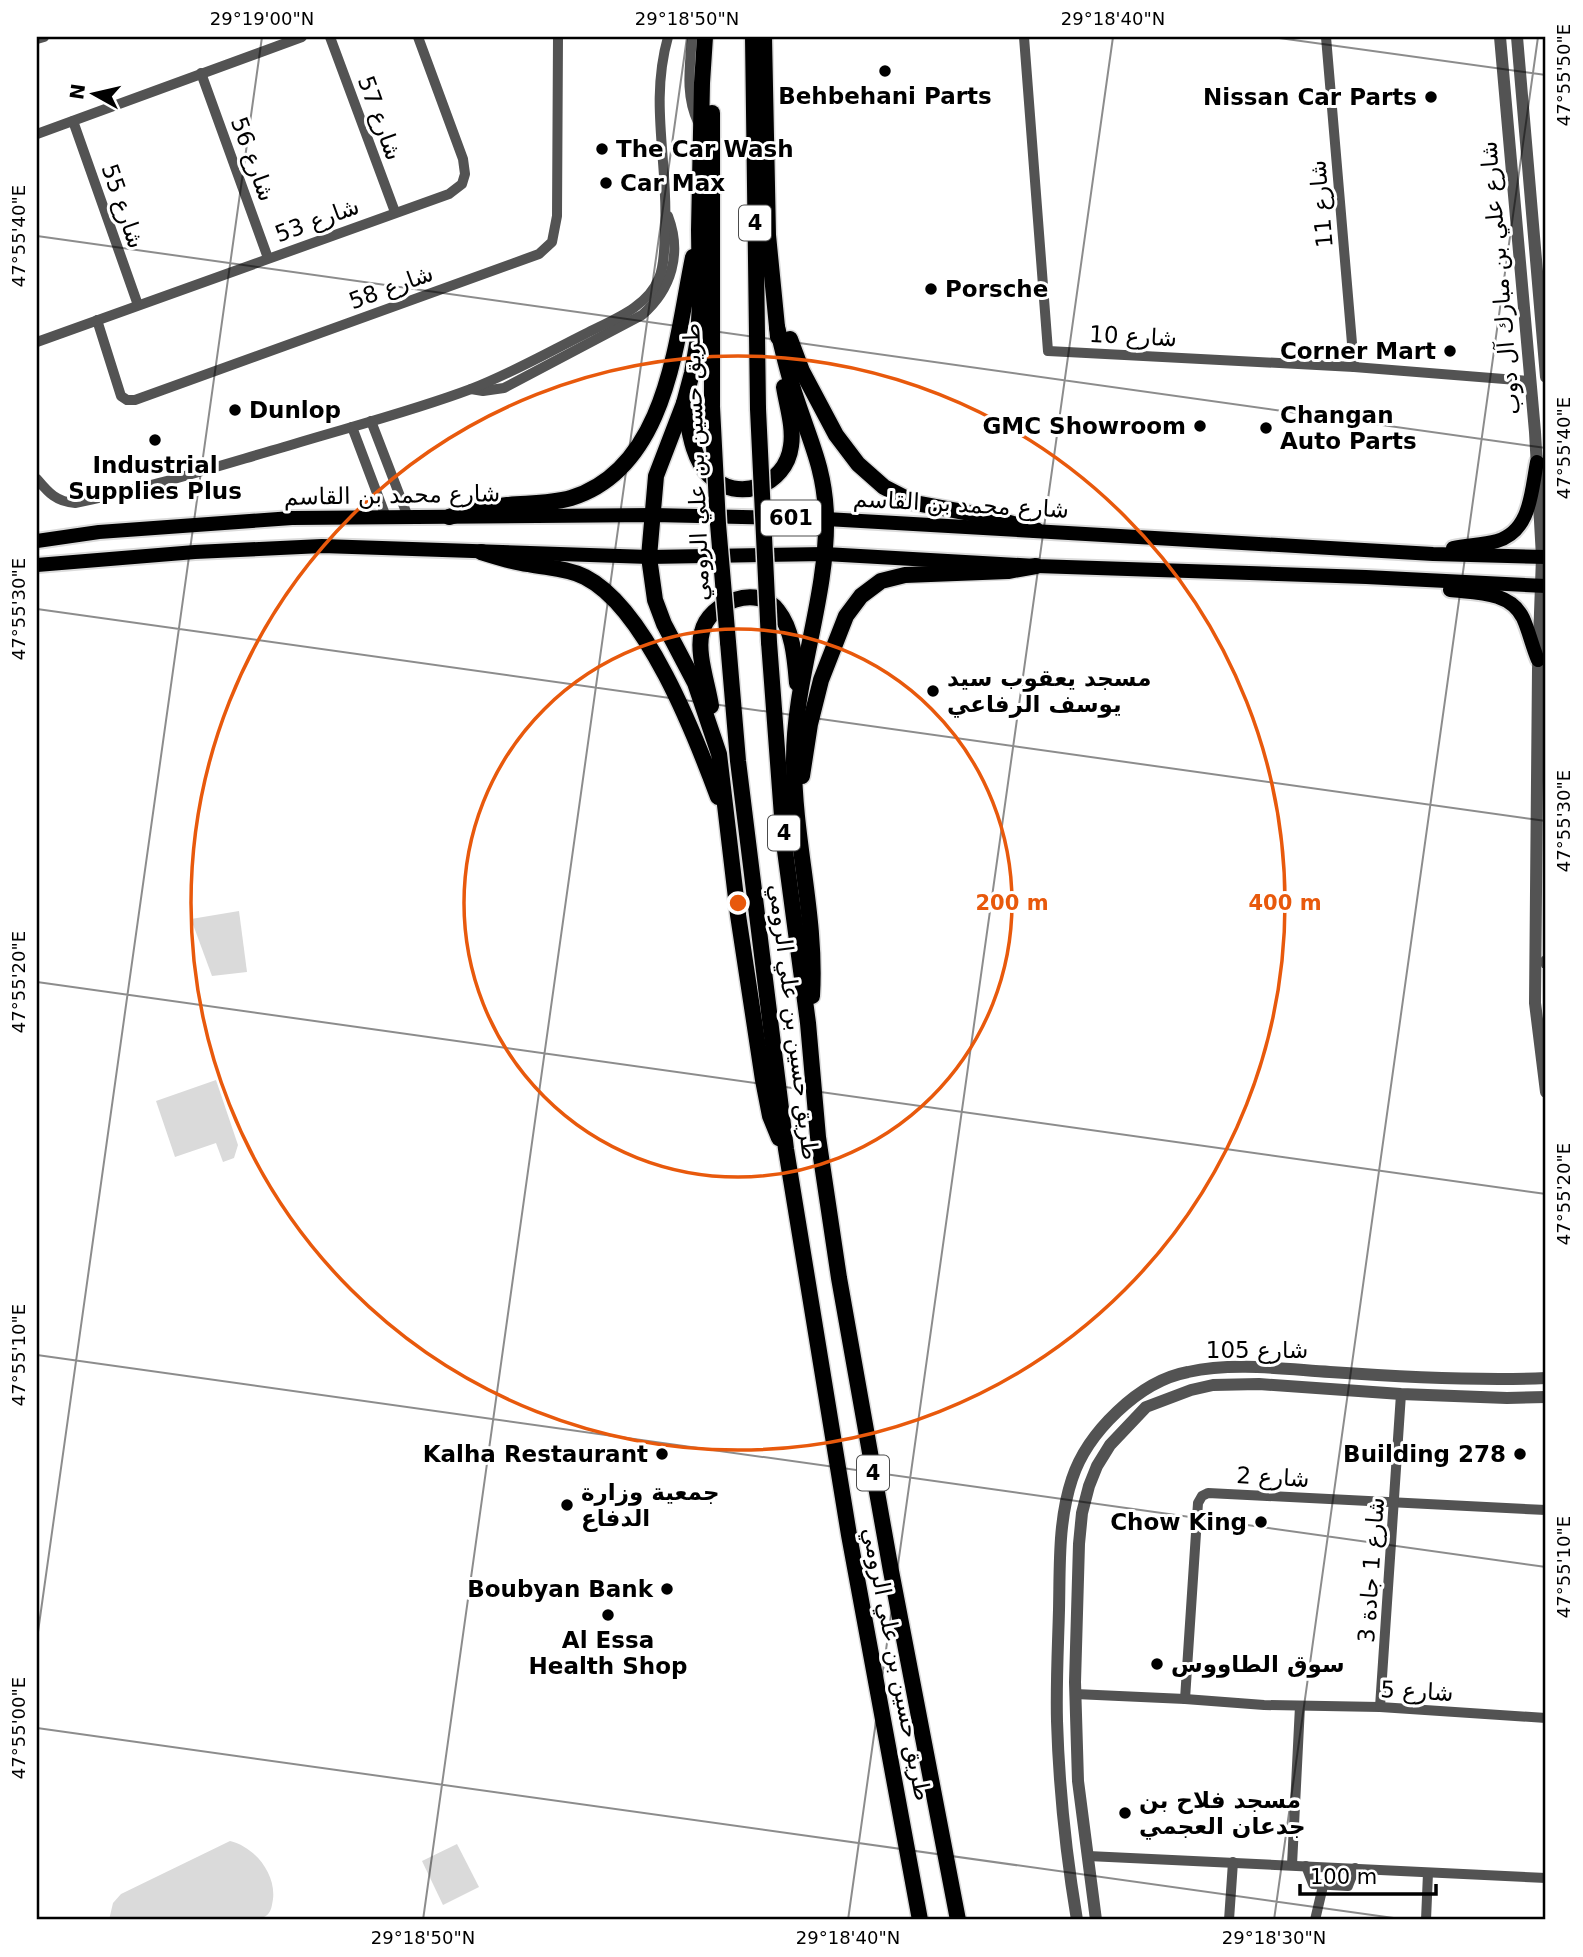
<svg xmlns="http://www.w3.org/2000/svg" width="1583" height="1957" font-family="'DejaVu Sans',Vazirmatn,sans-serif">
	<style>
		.green { fill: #dadada }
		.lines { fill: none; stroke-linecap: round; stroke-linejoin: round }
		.primary-casing { stroke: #dbdbdb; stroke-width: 18 }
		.trunk-casing { stroke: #dbdbdb; stroke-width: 19 }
		.minor { stroke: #535353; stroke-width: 10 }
		.tertiary { stroke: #535353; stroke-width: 12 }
		.primary { stroke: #000; stroke-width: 14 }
		.trunk { stroke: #000; stroke-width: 16 }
		.trunk-bridge-casing { stroke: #dbdbdb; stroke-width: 19; stroke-linecap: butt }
		.trunk-bridge { stroke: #000; stroke-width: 16 }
		.ticks { fill: none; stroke: #000; stroke-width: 2; stroke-opacity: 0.45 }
		.ring { fill: none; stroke: #e8590c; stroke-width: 3.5 }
		.poi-dot { fill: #000; stroke: #fff; stroke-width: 2.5 }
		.labels { text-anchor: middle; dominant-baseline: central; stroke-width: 6; stroke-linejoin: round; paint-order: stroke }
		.shield { fill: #fff; stroke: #4c4c4c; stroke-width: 2 }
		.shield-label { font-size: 21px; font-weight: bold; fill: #000 }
		.poi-label { font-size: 23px; font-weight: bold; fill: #000; stroke: #fff; text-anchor: start }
		.street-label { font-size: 23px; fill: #000; stroke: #fff }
		.centre { fill: #e8590c; stroke: #fff; stroke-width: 3.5 }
		.ring-label { font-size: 21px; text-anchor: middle; font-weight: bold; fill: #e8590c; stroke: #fff; stroke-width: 6; stroke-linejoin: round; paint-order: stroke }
		.neatline { fill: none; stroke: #000; stroke-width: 2.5 }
		.ticks-label { font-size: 18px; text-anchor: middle; fill: #000 }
	</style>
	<rect width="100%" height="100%" fill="#fff"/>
	<g class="green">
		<polygon points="239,911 247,972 212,976 191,919"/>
		<polygon points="216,1080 238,1145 234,1158 223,1162 216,1143 175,1157 156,1101"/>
		<path d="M230,1841C255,1847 276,1874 273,1899C271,1911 271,1914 259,1920H109L113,1903L121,1894Z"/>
		<polygon points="457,1844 479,1887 443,1905 422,1861"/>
	</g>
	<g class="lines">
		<g class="primary-casing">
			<g id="primary">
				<polyline points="37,541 99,532 292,518 654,515 826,519 1433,554 1546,557"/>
				<path d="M1453,548C1467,545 1483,545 1497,541C1531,531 1531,492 1537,462"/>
				<polyline points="37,565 195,552 322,546 649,557 825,554 1036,566 1366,577 1546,586"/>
				<path d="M1450,590C1476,593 1510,591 1523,618C1529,631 1532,646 1538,660"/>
			</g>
		</g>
		<g class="trunk-casing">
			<g id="trunk">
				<polyline points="705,37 702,83 699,230 700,303 698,339 692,373 684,403 656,476 649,557 655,600 664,624 695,683 719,754 738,915 763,1080 770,1116 779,1138"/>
				<polyline points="753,37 758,409"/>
				<polyline points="764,37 768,235 778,337"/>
				<polyline points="712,113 712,407"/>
				<path d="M777,327C783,351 788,375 796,398C810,441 825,470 826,516C828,599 793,680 794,763C794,841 817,917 812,996"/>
				<polyline points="790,339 802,371 836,435 858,464 884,487 915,503 980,515 1036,530"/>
				<path d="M684,403C689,426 691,457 709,475C737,504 786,486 791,446C794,427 787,406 784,387"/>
				<path d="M449,517C468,511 487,507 507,505C528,503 550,504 571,498C668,468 676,339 693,257"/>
				<path d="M481,552C497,557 512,562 528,564C547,568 567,568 585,577C646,608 695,735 718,797"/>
				<polyline points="728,642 738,761 786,1149 849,1535 920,1920"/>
				<polyline points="769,642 784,843 808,1023 818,1137 839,1278 891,1571 958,1920"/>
				<path d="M711,706C708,685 696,652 702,632C709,602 758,583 778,611C793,630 795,660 797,683"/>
				<polyline points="802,776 810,724 821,680 846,616 861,596 881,581 905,575 1008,571 1036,566"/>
			</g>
		</g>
		<g class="minor">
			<polyline points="330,37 395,212"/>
			<path d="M692,37C690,66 685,95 698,122"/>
			<polyline points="1024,37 1048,351 1354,367 1530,381"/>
			<polyline points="1326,37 1354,367"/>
			<polyline points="37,39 44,37"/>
			<polyline points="201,73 268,258"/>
			<polyline points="73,121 138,305"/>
			<polyline points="37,134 302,37"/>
			<polyline points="97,320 121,396 127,400 135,400 539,254 552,242 557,216 558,37"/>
			<polyline points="37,342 449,194 462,184 465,174 463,159 418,37"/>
			<path d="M471,389L483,391L504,388L642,315C672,289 682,253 668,216"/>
			<polyline points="371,421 408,517"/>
			<polyline points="352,427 386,517"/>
			<path d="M37,479C48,492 56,502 75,503C146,489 215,467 284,447C346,428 410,412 471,389C510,374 547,353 585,334C612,320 647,308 659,278C665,264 664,246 665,231C669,164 649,104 668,37"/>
			<polyline points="1075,1694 1185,1699 1264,1705 1380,1707 1546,1718"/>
			<polyline points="1185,1699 1198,1503 1202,1496 1208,1493 1546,1510"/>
			<polyline points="1380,1707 1401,1394"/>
			<polyline points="1088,1856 1546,1878"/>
			<polyline points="1292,1865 1300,1706"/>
			<polyline points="1306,1866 1313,1884 1348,1886 1355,1868"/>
			<polyline points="1229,1920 1233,1862"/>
			<polyline points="1315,1920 1323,1886"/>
			<polyline points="1426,1920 1428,1873"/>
		</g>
		<g class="tertiary">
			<polyline points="1500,37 1535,432 1542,557 1538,669 1535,1003 1546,1092"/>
			<polyline points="1517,37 1546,377"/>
			<polyline points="1546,961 1546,963"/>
			<path d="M1077,1920C1066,1854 1059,1788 1057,1721C1056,1684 1058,1647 1059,1610C1060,1566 1058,1521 1072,1479C1087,1433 1139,1381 1188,1372C1234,1362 1283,1369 1330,1372C1401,1377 1474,1381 1546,1378"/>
			<polyline points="1096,1920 1078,1781 1075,1682 1079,1544 1082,1513 1089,1486 1097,1466 1110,1445 1146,1407 1191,1390 1213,1385 1259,1384 1401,1394 1507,1398 1546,1397"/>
		</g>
		<use href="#primary" class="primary"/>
		<use href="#trunk" class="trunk"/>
		<g class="trunk-bridge-casing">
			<g id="trunk-bridge">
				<polyline points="712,407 718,524 728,642"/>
				<polyline points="758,409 769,642"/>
			</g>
		</g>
		<use href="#trunk-bridge" class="trunk-bridge"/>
	</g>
	<path class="ticks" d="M1272,37L1546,75M37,236L1546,448M37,609L1546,821M37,982L1546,1194M37,1355L1546,1567M37,1639L262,37M37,1728L1408,1920M423,1920L687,37M848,1920L1113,37M1274,1920L1538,37"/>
	<g class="ring">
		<circle cx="738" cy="903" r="274"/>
		<circle cx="738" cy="903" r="547"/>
	</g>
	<g class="poi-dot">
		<circle cx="885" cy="71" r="7"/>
		<circle cx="1431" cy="97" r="7"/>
		<circle cx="602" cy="149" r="7"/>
		<circle cx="606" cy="183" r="7"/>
		<circle cx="931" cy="289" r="7"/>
		<circle cx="1450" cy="351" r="7"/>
		<circle cx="235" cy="410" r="7"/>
		<circle cx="1200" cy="426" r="7"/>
		<circle cx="1266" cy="428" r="7"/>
		<circle cx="155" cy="440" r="7"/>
		<circle cx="933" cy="691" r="7"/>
		<circle cx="662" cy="1454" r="7"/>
		<circle cx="1520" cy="1454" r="7"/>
		<circle cx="567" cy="1505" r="7"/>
		<circle cx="1261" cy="1522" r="7"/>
		<circle cx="667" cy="1589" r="7"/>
		<circle cx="608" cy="1615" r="7"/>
		<circle cx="1157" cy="1664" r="7"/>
		<circle cx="1125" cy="1813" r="7"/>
	</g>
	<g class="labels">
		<g class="shield">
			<rect x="739" y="205.5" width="32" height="35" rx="5"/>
			<rect x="761" y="500.5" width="60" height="35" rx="5"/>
			<rect x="768" y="815.5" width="32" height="35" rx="5"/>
			<rect x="857" y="1455.5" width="32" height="35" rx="5"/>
		</g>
		<g class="shield-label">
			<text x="755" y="223">4</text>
			<text x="791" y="518">601</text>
			<text x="784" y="833">4</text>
			<text x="873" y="1473">4</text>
		</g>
		<g class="poi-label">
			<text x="885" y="96" text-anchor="middle">Behbehani Parts</text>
			<text x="1417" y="97" text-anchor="end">Nissan Car Parts</text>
			<text x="616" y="149">The Car Wash</text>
			<text x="620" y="183">Car Max</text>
			<text x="945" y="289">Porsche</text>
			<text x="1436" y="351" text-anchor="end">Corner Mart</text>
			<text x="249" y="410">Dunlop</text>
			<text x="1280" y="415">Changan<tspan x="1280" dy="26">Auto Parts</tspan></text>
			<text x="1186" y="426" text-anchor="end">GMC Showroom</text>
			<text x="155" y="465" text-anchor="middle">Industrial<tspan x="155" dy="26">Supplies Plus</tspan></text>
			<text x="947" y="678">مسجد يعقوب سيد<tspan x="947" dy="26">يوسف الرفاعي</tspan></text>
			<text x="648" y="1454" text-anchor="end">Kalha Restaurant</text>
			<text x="1506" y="1454" text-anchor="end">Building 278</text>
			<text x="581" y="1492">جمعية وزارة<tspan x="581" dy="26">الدفاع</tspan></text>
			<text x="1247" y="1522" text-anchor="end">Chow King</text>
			<text x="653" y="1589" text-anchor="end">Boubyan Bank</text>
			<text x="608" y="1640" text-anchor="middle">Al Essa<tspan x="608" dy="26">Health Shop</tspan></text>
			<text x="1171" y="1664">سوق الطاووس</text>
			<text x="1139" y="1800">مسجد فلاح بن<tspan x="1139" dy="26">جدعان العجمي</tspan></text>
		</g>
		<g class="street-label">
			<text transform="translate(380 118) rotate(70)">شارع 57</text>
			<text transform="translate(253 159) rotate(70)">شارع 56</text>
			<text transform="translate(1321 204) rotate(-95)">شارع 11</text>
			<text transform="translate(123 206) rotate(71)">شارع 55</text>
			<text transform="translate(317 220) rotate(-20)">شارع 53</text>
			<text transform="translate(1500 278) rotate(-95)">شارع علي بن مبارك آل دوب</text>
			<text transform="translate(391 287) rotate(-20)">شارع 58</text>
			<text transform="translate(1133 336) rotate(3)">شارع 10</text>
			<text transform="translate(696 462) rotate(-92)">طريق حسين بن علي الرومي</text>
			<text transform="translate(392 495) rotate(-1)">شارع محمد بن القاسم</text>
			<text transform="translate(961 504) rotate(3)">شارع محمد بن القاسم</text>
			<text transform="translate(794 1022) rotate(83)">طريق حسين بن علي الرومي</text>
			<text x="1257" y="1350">شارع 105</text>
			<text transform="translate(1273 1477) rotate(3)">شارع 2</text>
			<text transform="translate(1371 1570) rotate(-86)">شارع 1 جادة 3</text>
			<text transform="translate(897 1664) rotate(79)">طريق حسين بن علي الرومي</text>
			<text transform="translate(1417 1691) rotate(3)">شارع 5</text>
		</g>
	</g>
	<circle cx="738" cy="903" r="10" class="centre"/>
	<g class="ring-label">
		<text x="1012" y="910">200 m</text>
		<text x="1285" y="910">400 m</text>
	</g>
	<rect width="1583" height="1957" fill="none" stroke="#ffffff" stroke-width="77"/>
	<g transform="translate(94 94) rotate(278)" stroke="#ffffff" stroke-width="5" paint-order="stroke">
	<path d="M0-5L12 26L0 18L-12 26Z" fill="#000000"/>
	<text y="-10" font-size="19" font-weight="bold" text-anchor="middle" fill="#000000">N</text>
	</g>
	<path d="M1300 1884v10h136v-10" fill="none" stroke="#000000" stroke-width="3.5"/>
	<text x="1310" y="1884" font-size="21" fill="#000000" stroke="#ffffff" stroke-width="5" paint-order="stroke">100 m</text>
	<rect x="38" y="38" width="1506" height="1880" class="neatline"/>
	<g class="ticks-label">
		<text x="262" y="25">29°19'00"N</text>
		<text x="687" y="25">29°18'50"N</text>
		<text x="1113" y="25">29°18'40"N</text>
		<text transform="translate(1564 75) rotate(-90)" y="6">47°55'50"E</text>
		<text transform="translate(19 236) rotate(-90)" y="6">47°55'40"E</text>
		<text transform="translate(1564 448) rotate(-90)" y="6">47°55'40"E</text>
		<text transform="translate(19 609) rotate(-90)" y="6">47°55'30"E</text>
		<text transform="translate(1564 821) rotate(-90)" y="6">47°55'30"E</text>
		<text transform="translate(19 982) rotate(-90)" y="6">47°55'20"E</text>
		<text transform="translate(1564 1194) rotate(-90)" y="6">47°55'20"E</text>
		<text transform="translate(19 1355) rotate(-90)" y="6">47°55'10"E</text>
		<text transform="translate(1564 1567) rotate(-90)" y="6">47°55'10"E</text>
		<text transform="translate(19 1728) rotate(-90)" y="6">47°55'00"E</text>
		<text x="423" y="1944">29°18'50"N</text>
		<text x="848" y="1944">29°18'40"N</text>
		<text x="1274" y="1944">29°18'30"N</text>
	</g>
</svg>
